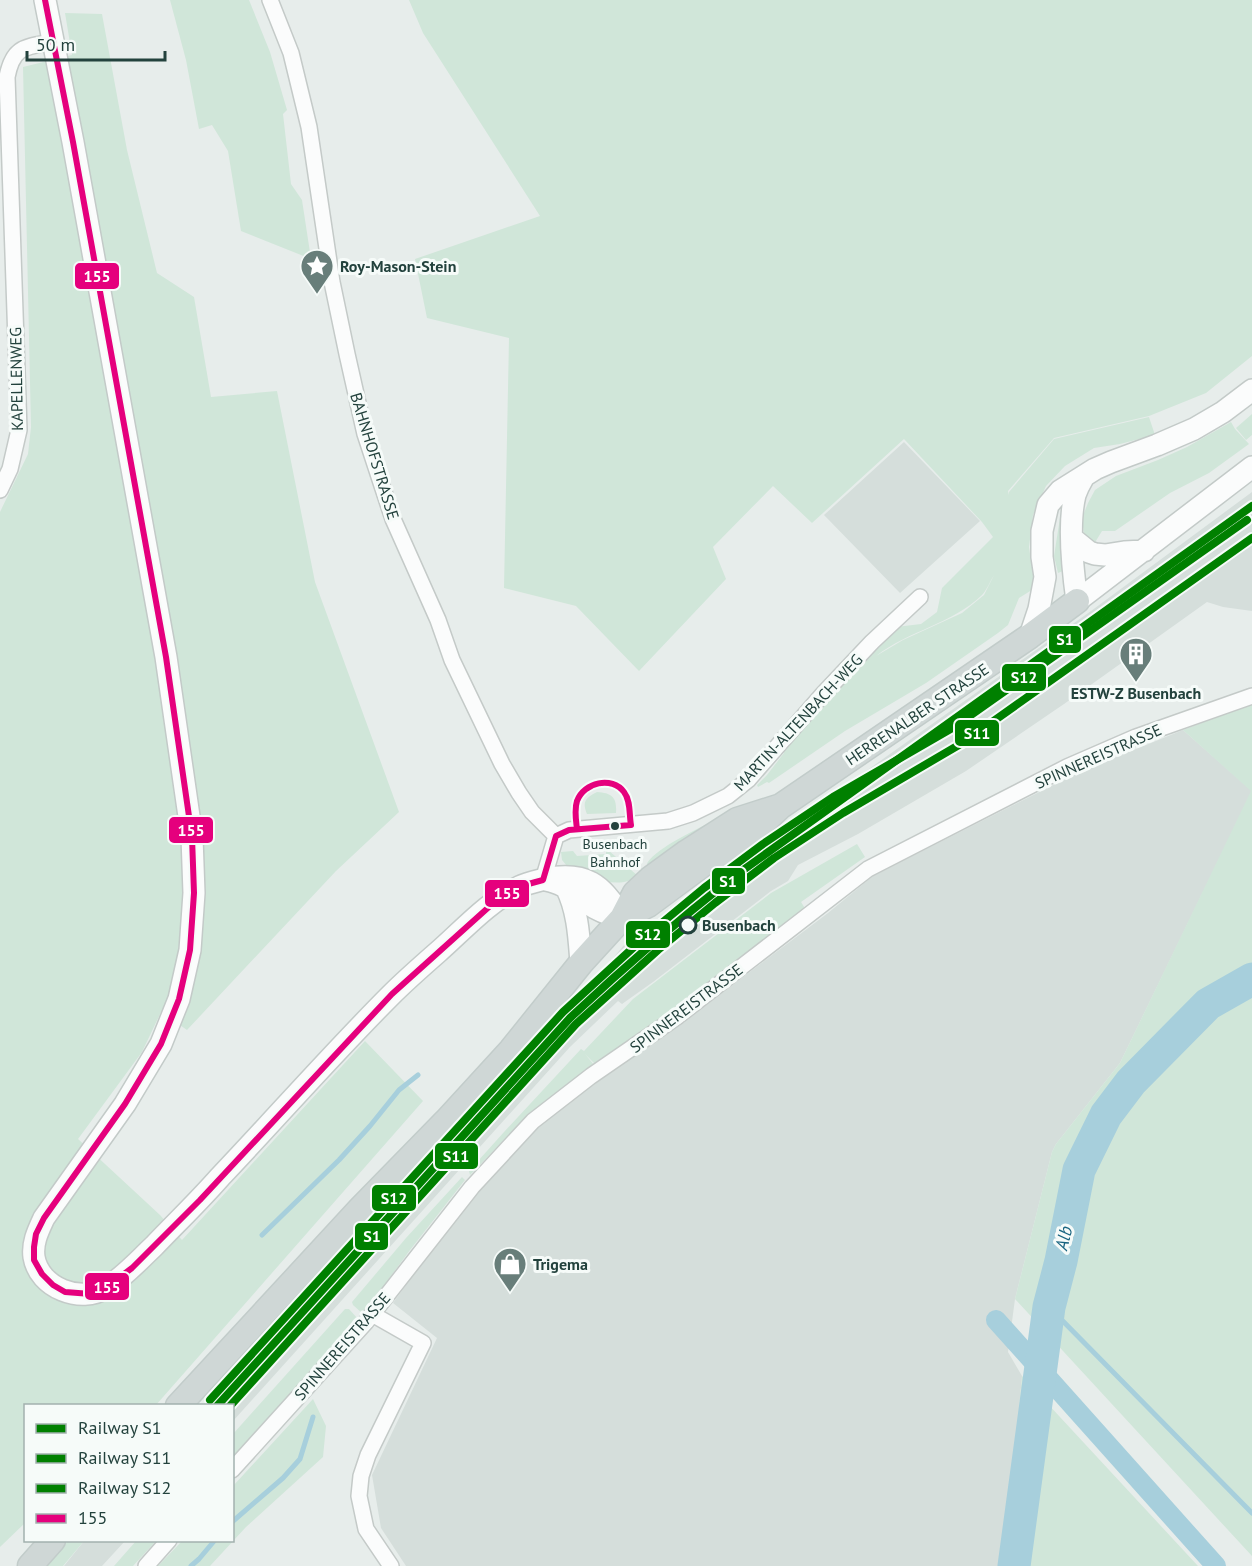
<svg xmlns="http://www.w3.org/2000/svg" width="1252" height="1566" font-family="'PT Sans',sans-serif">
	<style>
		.built { fill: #d5dedb }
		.green { fill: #d0e6d9; fill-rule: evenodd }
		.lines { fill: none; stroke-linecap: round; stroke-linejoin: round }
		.stream { stroke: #a7cfdc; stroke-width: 5 }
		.canal { stroke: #a7cfdc; stroke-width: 20 }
		.river { stroke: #a7cfdc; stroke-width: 33 }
		.street-casing { stroke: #c4cac8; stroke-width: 18 }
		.secondary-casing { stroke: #c3cac8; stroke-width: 24 }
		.primary-casing { stroke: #c2ccca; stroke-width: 27 }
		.street { stroke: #fbfcfc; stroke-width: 15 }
		.secondary { stroke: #fbfcfc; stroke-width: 21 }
		.primary { stroke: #cfd7d6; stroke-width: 24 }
		.bus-1-casing { stroke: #f6fbf9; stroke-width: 10 }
		.bus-1 { stroke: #e5007d; stroke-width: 6 }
		.rail-1-casing { stroke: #f6fbf9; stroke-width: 12 }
		.rail-2-casing { stroke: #f6fbf9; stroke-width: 12 }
		.rail-3-casing { stroke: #f6fbf9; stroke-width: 12 }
		.rail-1 { stroke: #008000; stroke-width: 8 }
		.rail-2 { stroke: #008000; stroke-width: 8 }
		.rail-3 { stroke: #008000; stroke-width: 8 }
		.bus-dot { fill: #23423d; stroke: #f6fbf9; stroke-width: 2 }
		.stop-dot { fill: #f6fbf9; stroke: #23423d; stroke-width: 3 }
		.labels { text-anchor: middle; stroke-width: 6; stroke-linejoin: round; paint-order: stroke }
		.bus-label { font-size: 14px; fill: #23423d; stroke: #f6fbf9 }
		.poi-label { font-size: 16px; font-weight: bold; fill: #23423d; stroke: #f6fbf9; text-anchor: start }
		.street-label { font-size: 16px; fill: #23423d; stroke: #f6fbf9 }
		.stop-label { font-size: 16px; font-weight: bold; fill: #23423d; stroke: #f6fbf9; text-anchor: start }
		.water-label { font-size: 18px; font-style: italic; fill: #1a6581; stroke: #f6fbf9 }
		.line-badge { stroke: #f6fbf9; stroke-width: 2 }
		.badge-label { font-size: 16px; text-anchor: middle; font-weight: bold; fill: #fff }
	</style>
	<rect width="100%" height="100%" fill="#e7edeb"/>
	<path class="built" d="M904,442L980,521L900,593L824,515Z
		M1252,492V611L1223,607L1207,602L1064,704L966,771L858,834L798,865L788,881L771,891L653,982L622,1004L618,1001L570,1047L233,1421L232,1406H204L435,1157L555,1021L595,980L624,945L742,853L852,781L1091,611Z
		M1183,730L1252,791L1120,1063L1056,1144L1052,1152L1015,1299L1008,1352L1022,1376L1005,1566H406L381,1528L372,1475L437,1338L393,1303L445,1232L535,1125L689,1018L828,913L873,876L1077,773Z
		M84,1541V1540L125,1541L102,1566H64Z"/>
	<path class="green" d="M170,0H249L270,52L287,110L283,114L291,184L302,200L311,259L241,231L228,151L212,125L199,129L186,60Z
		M409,0H1252V356L1206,393L1149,416L1054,438L1008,491L1009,495V492L1054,439L1149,417L1155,435L1120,444L1094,448L1065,466L1046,486L1033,515L1029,547L1035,588L1019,598L1008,625L998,633L926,683L845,731L769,783L767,782L758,787L757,785L767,775L784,753L783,751L851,673L896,627L921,624L937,612L942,588L993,537L982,522L904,439L812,523L773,486L713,547L726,579L639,671L576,606L504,588L509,338L427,318L415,259L540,216L423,33ZM994,575L984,595L962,613L903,640L876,656C908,631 952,624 982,595C987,590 990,581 994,575Z
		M65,13L102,14L127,150L157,273L194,297L211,397L277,391L315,582L399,812L336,871L187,1030L161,1012L142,1052L78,1139L160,1215L182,1240L365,1041L423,1101L156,1405L26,1406L25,1523L0,1547V512L28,454L31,427L23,67L72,55Z
		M1252,414V435L1246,440L1236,428Z
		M1231,422L1235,429L1249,444L1209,473L1170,493L1115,531H1102L1094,544L1084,535L1082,518L1088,503L1095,490L1116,476L1158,460L1187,447Z
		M1061,517L1063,518L1065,570L1058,573L1054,556L1060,518Z
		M1252,704V1556L1015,1299L1052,1152L1056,1144L1120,1063L1251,791L1183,730Z
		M597,792C613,793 617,798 616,813L587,814C582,802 585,798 597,792Z
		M742,808L651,868L647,864C655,846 722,817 742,808Z
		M857,844L865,857L801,902L806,910L677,1006L595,1064L585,1054L595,1066L532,1111L470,1175L469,1171L504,1132L581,1049L584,1051L633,999L771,893Z
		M606,850H608L638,876C616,892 589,875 567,866L562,860L561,852L573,851L577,856L606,854Z
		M462,1177L465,1180L410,1250L363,1314L353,1305L352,1302L406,1238Z
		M345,1309H349L358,1319L233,1457V1434Z
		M1022,1376L1198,1566H1005Z
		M313,1399L326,1426L323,1457L246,1527L210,1566H158L182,1541L232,1540L233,1486Z
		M68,1541H84L63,1566H47Z
		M136,1541H156L133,1566H114Z"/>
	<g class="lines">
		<path class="stream" d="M262,1235L339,1160L370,1126L399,1090L418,1075
			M1049,1307L1252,1513
			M232,1522L283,1478L300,1459L313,1417
			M191,1566L199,1559L215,1540"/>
		<path class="canal" d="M996,1320L1216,1566"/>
		<path class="river" d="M1014,1566L1049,1307L1061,1261L1079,1170L1106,1115L1131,1082L1208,1004L1252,979"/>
		<g class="street-casing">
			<path id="street" d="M270,0L291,53L309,127L332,282L347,354L365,434L393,519L438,620L452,660L502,764L519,793L532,812L556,836
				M0,490L10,469L19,430L7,77C13,46 25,47 53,42
				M556,836L569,830L668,821L693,813L728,796L748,780L823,694L872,642L920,597
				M543,880L556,836
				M372,1314L423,1343L368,1455L361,1476L359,1496L366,1529L391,1566
				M232,1470L366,1322L472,1187L533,1121L591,1076L678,1016L868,869L1067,767L1136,737L1252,696
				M146,1566L169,1540"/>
		</g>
		<g class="secondary-casing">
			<path id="secondary" d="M45,0L73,142L166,657L192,837L194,893L190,950L179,999L161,1044L125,1104L44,1218C38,1231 32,1243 34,1257C39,1288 81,1304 106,1288C124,1277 139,1260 154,1246C176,1223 199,1201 220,1177C277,1117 332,1054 391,995C406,980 422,966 438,952C463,930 489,901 519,887C527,883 537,881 545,879C585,871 603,884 622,918
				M1073,539L1089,552L1095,554L1105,555L1124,552L1144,551
				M1077,601L1252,467
				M1077,601C1073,572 1068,523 1075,495C1077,489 1080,483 1083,478
				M1030,636L1039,609L1045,577L1042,557V531L1048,505L1060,491L1095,469L1111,462L1157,445L1194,429L1223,412L1252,390
				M546,880C568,885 569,891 587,903C598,911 609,915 622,918
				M566,887C578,911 579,937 581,963"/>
		</g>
		<g class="primary-casing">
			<path id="primary" d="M622,918L648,905L702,865L749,836L781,806L1030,636L1077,601
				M178,1406L360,1209L446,1121L511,1050L581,963L622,918L635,893L650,879L687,852L737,820L781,806
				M30,1566L53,1540"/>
		</g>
		<use href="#street" class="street"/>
		<use href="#secondary" class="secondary"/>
		<use href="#primary" class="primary"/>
		<g class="bus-1-casing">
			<path id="bus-1" d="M45,0L73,142L166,657L192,837L194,893L190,950L179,999L161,1044L125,1104L44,1218L36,1234L34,1247V1260L42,1274L53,1285L65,1292L91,1294L104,1289L132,1268L200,1200L392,994L500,897L521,886L543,880L556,836L569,830L631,825C629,815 631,801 624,792C612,776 584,782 577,801C574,810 576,820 577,829"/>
		</g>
		<use href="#bus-1" class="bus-1"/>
		<g class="rail-1-casing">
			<path id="rail-1" d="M217,1406L570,1018C622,969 676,922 732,878L1252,506"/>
		</g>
		<g class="rail-2-casing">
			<path id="rail-2" d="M230,1406L576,1024L658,950L715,903L774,858L843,813L964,742L1252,538"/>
		</g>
		<g class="rail-3-casing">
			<path id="rail-3" d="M210,1400L563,1012L646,936L704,888L763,844L833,797L954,727L1247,520"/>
		</g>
		<use href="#rail-1" class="rail-1"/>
		<use href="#rail-2" class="rail-2"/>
		<use href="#rail-3" class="rail-3"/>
	</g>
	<defs>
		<g id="sight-pin" transform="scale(1.725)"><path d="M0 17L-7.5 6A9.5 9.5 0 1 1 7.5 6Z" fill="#687e7a" stroke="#f6fbf9"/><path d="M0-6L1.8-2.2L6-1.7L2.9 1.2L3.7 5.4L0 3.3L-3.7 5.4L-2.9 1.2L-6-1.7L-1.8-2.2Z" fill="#fff"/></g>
		<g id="building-pin" transform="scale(1.725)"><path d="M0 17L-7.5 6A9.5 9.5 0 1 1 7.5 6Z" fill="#687e7a" stroke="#f6fbf9"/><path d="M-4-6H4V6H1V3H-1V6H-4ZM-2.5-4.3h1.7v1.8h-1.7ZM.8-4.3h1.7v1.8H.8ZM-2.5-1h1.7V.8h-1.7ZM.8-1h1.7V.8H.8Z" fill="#fff"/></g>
		<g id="shop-pin" transform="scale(1.725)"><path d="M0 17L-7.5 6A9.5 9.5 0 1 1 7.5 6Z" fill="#687e7a" stroke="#f6fbf9"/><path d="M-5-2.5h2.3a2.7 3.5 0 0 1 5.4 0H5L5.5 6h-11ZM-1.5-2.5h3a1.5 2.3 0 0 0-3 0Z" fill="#fff"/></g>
	</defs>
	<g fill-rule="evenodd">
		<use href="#sight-pin" x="317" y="266"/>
		<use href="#building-pin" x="1136" y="654"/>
		<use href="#shop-pin" x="510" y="1264"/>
	</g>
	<circle class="bus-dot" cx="615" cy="826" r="5"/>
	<circle class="stop-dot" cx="688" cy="925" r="8"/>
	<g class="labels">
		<g class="bus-label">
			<text x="615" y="849">Busenbach<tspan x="615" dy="18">Bahnhof</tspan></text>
		</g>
		<g class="poi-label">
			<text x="340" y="272">Roy-Mason-Stein</text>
			<text x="1136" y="699" text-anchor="middle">ESTW-Z Busenbach</text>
			<text x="533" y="1270">Trigema</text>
		</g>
		<g class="street-label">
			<text transform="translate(16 379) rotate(-91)" y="6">KAPELLENWEG</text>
			<text transform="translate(375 456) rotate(73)" y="6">BAHNHOFSTRASSE</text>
			<text transform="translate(917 714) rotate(-34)" y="6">HERRENALBER STRASSE</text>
			<text transform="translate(798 722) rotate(-47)" y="6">MARTIN-ALTENBACH-WEG</text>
			<text transform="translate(1098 756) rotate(-24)" y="6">SPINNEREISTRASSE</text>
			<text transform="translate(686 1008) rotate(-37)" y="6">SPINNEREISTRASSE</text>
			<text transform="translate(342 1346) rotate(-49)" y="6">SPINNEREISTRASSE</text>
		</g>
		<g class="stop-label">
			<text x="702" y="931">Busenbach</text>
		</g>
		<g class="water-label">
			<text transform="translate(1064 1238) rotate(-77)" y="6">Alb</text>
		</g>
	</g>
	<g class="line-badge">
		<rect x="74" y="262" width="46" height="28" rx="6" fill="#e5007d"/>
		<rect x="1048" y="625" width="34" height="29" rx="6" fill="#008000"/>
		<rect x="1001" y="663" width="46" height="29" rx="6" fill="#008000"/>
		<rect x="954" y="719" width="46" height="28" rx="6" fill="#008000"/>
		<rect x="168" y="816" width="46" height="28" rx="6" fill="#e5007d"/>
		<rect x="711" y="867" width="35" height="28" rx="6" fill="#008000"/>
		<rect x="484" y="879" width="46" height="29" rx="6" fill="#e5007d"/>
		<rect x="625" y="920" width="46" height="29" rx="6" fill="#008000"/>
		<rect x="434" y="1142" width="45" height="28" rx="6" fill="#008000"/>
		<rect x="371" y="1184" width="46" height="28" rx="6" fill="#008000"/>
		<rect x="354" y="1222" width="35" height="29" rx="6" fill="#008000"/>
		<rect x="84" y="1272" width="46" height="29" rx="6" fill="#e5007d"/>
	</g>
	<g class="badge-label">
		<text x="97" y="282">155</text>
		<text x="1065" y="645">S1</text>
		<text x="1024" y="683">S12</text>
		<text x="977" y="739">S11</text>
		<text x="191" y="836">155</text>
		<text x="728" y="887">S1</text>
		<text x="507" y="899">155</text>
		<text x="648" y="940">S12</text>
		<text x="456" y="1162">S11</text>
		<text x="394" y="1204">S12</text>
		<text x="372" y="1242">S1</text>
		<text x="107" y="1293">155</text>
	</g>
	<rect x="24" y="1404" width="210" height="138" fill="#f6fbf9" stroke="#a2b1ae" stroke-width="1.5"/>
	<rect x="36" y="1424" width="30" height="9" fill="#008000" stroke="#a2b1ae" stroke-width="1.5"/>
	<text x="78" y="1434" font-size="18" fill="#23423d">Railway S1</text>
	<rect x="36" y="1454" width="30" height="9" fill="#008000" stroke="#a2b1ae" stroke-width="1.5"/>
	<text x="78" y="1464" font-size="18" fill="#23423d">Railway S11</text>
	<rect x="36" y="1484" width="30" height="9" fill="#008000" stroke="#a2b1ae" stroke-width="1.5"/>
	<text x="78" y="1494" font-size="18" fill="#23423d">Railway S12</text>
	<rect x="36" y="1514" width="30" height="9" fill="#e5007d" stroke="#a2b1ae" stroke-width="1.5"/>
	<text x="78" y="1524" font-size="18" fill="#23423d">155</text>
	<path d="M27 51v9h138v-9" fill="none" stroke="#23423d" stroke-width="3"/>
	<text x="36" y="51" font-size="18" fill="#23423d" stroke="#f6fbf9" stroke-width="4.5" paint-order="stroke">50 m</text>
</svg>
